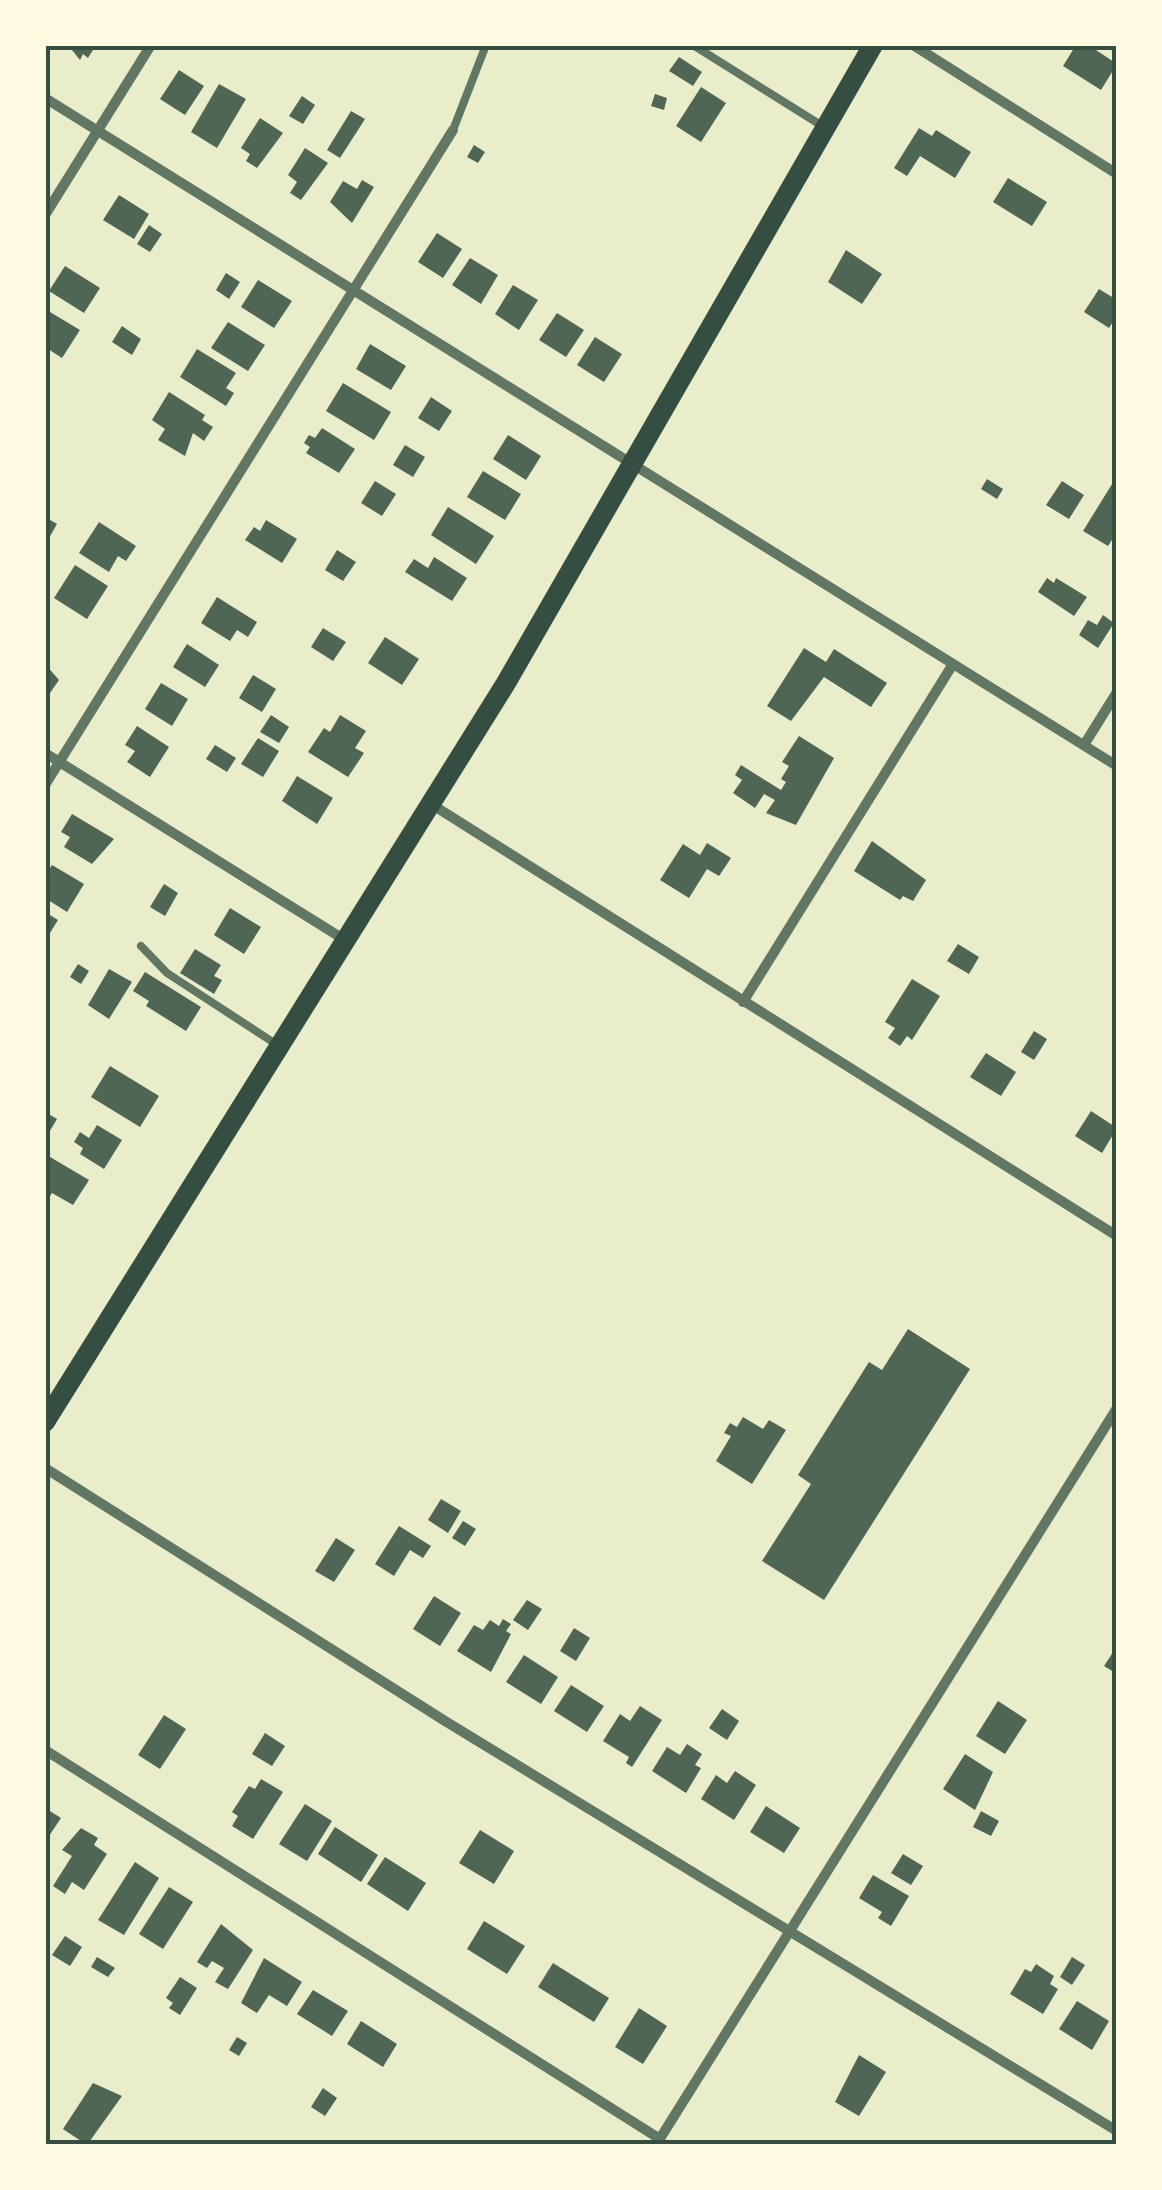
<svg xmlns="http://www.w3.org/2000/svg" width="1162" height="2190" font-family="Helvetica,sans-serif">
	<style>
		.building { fill: #4f6655 }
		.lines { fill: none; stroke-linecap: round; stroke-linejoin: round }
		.service { stroke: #617663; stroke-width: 8 }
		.minor { stroke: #617663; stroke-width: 10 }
		.secondary { stroke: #344e41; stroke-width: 20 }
		.neatline { fill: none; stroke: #344e41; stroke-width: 4 }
	</style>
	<rect width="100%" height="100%" fill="#e9edc9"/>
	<path class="building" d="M68,45H96L88,58L83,54L80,60Z
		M1076,45H1099L1096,50L1117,64L1101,90L1063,66Z
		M679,57L702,72L693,86L669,71Z
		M179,70L204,86L185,115L160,99Z
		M219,84L246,99L217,148L191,132Z
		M701,87L726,103L701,142L676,126Z
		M655,94L667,98L664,110L651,106Z
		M302,96L315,105L303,124L289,116Z
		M351,111L365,119L340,158L327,150Z
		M260,118L283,133L257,168L246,161L250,154L241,148Z
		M919,128L932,136L936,130L971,152L955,178L920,156L907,176L894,168Z
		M474,145L485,152L478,163L467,157Z
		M305,148L328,163L301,200L290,193L297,182L288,175Z
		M1008,178L1047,202L1032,226L993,202Z
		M362,180L374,187L352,223L330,202L343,181L357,189Z
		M119,195L149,214L134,239L103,220Z
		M149,225L162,234L150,252L137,244Z
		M437,233L462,249L443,278L418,262Z
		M846,250L882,274L862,304L828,282Z
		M470,258L498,275L481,304L452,285Z
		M65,266L100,288L84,313L49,291Z
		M226,273L240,282L229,299L216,290Z
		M258,280L292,301L274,328L241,307Z
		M513,285L538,300L519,330L495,314Z
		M1099,289L1117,300V315L1109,328L1084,312Z
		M45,309L80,330L62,358L45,347Z
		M557,313L584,330L566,357L539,340Z
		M228,322L265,345L248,371L211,348Z
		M122,326L141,339L132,355L112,342Z
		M595,337L622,354L604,382L577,365Z
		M370,344L406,366L391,390L356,369Z
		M197,349L236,373L226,388L234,393L226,406L180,377Z
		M343,383L391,412L374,440L326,411Z
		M169,392L205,415L202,420L213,427L204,441L193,433L185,456L158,440L165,429L152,420Z
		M431,397L452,411L439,431L418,418Z
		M322,428L355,449L339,473L306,453L310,447L304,443L309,435L315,438Z
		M508,435L541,456L526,480L493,459Z
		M405,445L425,457L413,477L393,465Z
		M483,471L521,494L505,520L467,497Z
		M1117,476V532L1108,546L1083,531Z
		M987,479L1003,489L997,499L981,489Z
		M375,481L396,494L382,516L361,503Z
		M1062,481L1084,495L1069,519L1046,505Z
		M448,507L494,536L476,564L431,535Z
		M45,517L57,524L45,545Z
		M266,520L297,539L282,563L245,540L254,527L260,531Z
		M99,522L136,546L126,561L118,556L109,572L79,553Z
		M337,550L356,562L343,581L325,570Z
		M434,557L467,578L452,601L405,572L414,559L428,568Z
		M75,565L108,586L87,619L54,598Z
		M1047,578L1054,583L1056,578L1087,597L1074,616L1038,592Z
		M217,597L257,622L248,637L237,630L230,641L201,623Z
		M1103,615L1114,623L1098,648L1079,635L1088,620L1097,625Z
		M323,628L346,642L333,661L311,647Z
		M385,637L419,659L402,685L368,663Z
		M187,644L219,665L205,687L173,667Z
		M804,648L826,662L834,649L887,683L871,707L824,677L791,721L767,706Z
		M45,664L59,680L50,693L45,690Z
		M253,675L276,689L262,712L239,698Z
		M161,683L188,699L172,726L145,709Z
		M271,715L289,727L279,743L260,732Z
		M340,715L366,731L355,748L364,753L348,777L308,752L324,728L330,732Z
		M137,726L169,747L150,777L127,762L135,751L125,745Z
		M799,736L834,758L796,825L766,813L775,800L764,794L755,808L733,793L742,780L735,775L741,765L781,790L786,782L781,779L789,766L782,762Z
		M258,738L279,751L263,777L241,764Z
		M215,745L236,758L227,772L206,759Z
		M297,776L333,798L317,824L282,801Z
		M72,814L114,839L92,864L64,847L70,837L61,832Z
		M872,841L926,880L913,901L903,896L900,900L854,871Z
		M707,843L731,858L719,876L707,869L689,898L660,880L683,844L700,855Z
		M52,865L84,884L67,912L45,898V876Z
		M164,884L178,893L165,916L150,907Z
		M230,908L261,927L244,954L214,935Z
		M45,912L58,920L45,941Z
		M958,944L979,957L969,974L947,961Z
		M195,949L221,965L214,976L222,980L214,994L180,973Z
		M78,964L89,971L81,984L70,977Z
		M109,969L132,982L109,1019L88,1005Z
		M145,972L201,1007L186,1031L146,1006L149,1001L133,991Z
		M912,979L940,996L912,1040L907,1036L900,1046L888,1038L895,1028L885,1022Z
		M1034,1031L1047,1039L1034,1060L1021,1052Z
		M986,1053L1016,1072L1001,1096L970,1077Z
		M110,1066L159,1096L140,1127L91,1097Z
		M1091,1111L1117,1128L1102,1153L1075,1136Z
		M45,1112L57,1119L45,1139Z
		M97,1125L122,1140L104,1169L80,1154L83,1148L74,1142L80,1132L89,1138Z
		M45,1154L89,1180L73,1205L52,1193L45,1205Z
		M908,1329L970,1369L824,1600L762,1561L811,1484L798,1475L869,1362L882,1370Z
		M743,1417L763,1429L769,1420L786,1430L752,1484L716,1461L731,1436L724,1433L730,1423L737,1427Z
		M441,1499L461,1511L448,1533L428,1520Z
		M463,1521L476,1529L465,1546L452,1538Z
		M399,1526L431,1546L423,1558L410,1550L394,1576L375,1564Z
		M336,1538L355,1550L334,1582L315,1571Z
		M434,1596L461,1613L440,1646L413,1629Z
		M527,1600L542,1609L528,1630L513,1620Z
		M503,1619L511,1624L506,1631L511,1634L491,1672L457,1651L474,1625L483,1630L490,1620L499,1626Z
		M574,1628L590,1638L576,1661L560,1651Z
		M1117,1646V1674L1104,1666Z
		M524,1655L558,1677L541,1704L506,1682Z
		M571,1685L604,1706L587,1732L554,1711Z
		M998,1701L1027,1720L1005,1754L976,1736Z
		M640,1706L662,1720L632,1767L626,1763L629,1757L603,1741L620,1714L630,1721Z
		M722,1709L739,1721L727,1740L709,1728Z
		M164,1715L186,1729L160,1769L138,1755Z
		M265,1733L285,1746L272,1766L252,1754Z
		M687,1744L702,1754L695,1765L701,1768L686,1793L652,1771L667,1747L680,1755Z
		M965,1754L993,1772L975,1810L943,1789Z
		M735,1771L756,1785L734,1820L701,1799L716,1775L727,1783Z
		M261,1779L283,1792L253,1839L232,1826L238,1816L232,1812L249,1786L255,1789Z
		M305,1804L332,1821L307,1861L279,1844Z
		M766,1806L800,1828L784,1853L750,1832Z
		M45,1808L61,1818L45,1842Z
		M981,1811L999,1821L991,1836L973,1827Z
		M335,1827L378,1855L361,1882L318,1854Z
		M81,1828L98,1838L94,1845L107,1854L84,1890L72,1882L65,1894L53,1886L72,1856L62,1850Z
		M480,1830L514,1851L494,1884L459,1863Z
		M903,1854L923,1866L911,1885L891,1873Z
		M385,1857L426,1883L408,1911L367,1884Z
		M135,1862L159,1878L124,1935L98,1920Z
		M873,1875L909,1896L891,1926L878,1918L882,1912L859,1898Z
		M169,1887L193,1902L163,1949L139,1934Z
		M484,1921L525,1946L507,1974L467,1949Z
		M221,1924L253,1950L228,1989L215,1982L224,1968L212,1961L207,1968L197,1962Z
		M65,1936L82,1947L70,1966L52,1955Z
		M97,1957L115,1968L108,1977L91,1967Z
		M1072,1957L1085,1965L1072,1985L1060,1977Z
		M264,1958L302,1982L287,2006L269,1995L257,2013L241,2003Z
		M553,1963L609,1998L594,2022L538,1987Z
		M1036,1964L1054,1976L1050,1984L1058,1989L1043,2014L1010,1994L1025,1969L1031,1972Z
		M180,1977L197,1988L180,2015L169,2008L173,2003L166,1998Z
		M313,1990L348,2011L332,2036L297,2014Z
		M1077,2001L1109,2021L1092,2050L1059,2029Z
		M639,2008L667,2026L643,2064L615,2047Z
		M361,2021L397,2044L383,2067L347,2044Z
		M237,2037L247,2043L239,2056L229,2050Z
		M859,2055L886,2072L859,2116L835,2102Z
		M93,2083L122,2096L87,2145L63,2129Z
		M323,2088L337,2098L325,2116L311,2107Z"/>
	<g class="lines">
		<path class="service" d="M693,45L824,127
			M453,130L486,45
			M141,946L167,973L279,1046"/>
		<path class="minor" d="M913,45L1117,174
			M45,98L1117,766
			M45,215L151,45
			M1084,745L1117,692
			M45,753L345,940
			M45,785L453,130
			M431,804L1117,1236
			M743,1002L953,664
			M45,1468L445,1721L1117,2131
			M45,1750L660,2139
			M656,2145L1117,1408"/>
		<path class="secondary" d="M45,1422L506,683L873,45"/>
	</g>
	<rect width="1162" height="2190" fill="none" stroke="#fefae0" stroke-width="95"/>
	<rect x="48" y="48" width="1066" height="2094" class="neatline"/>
</svg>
